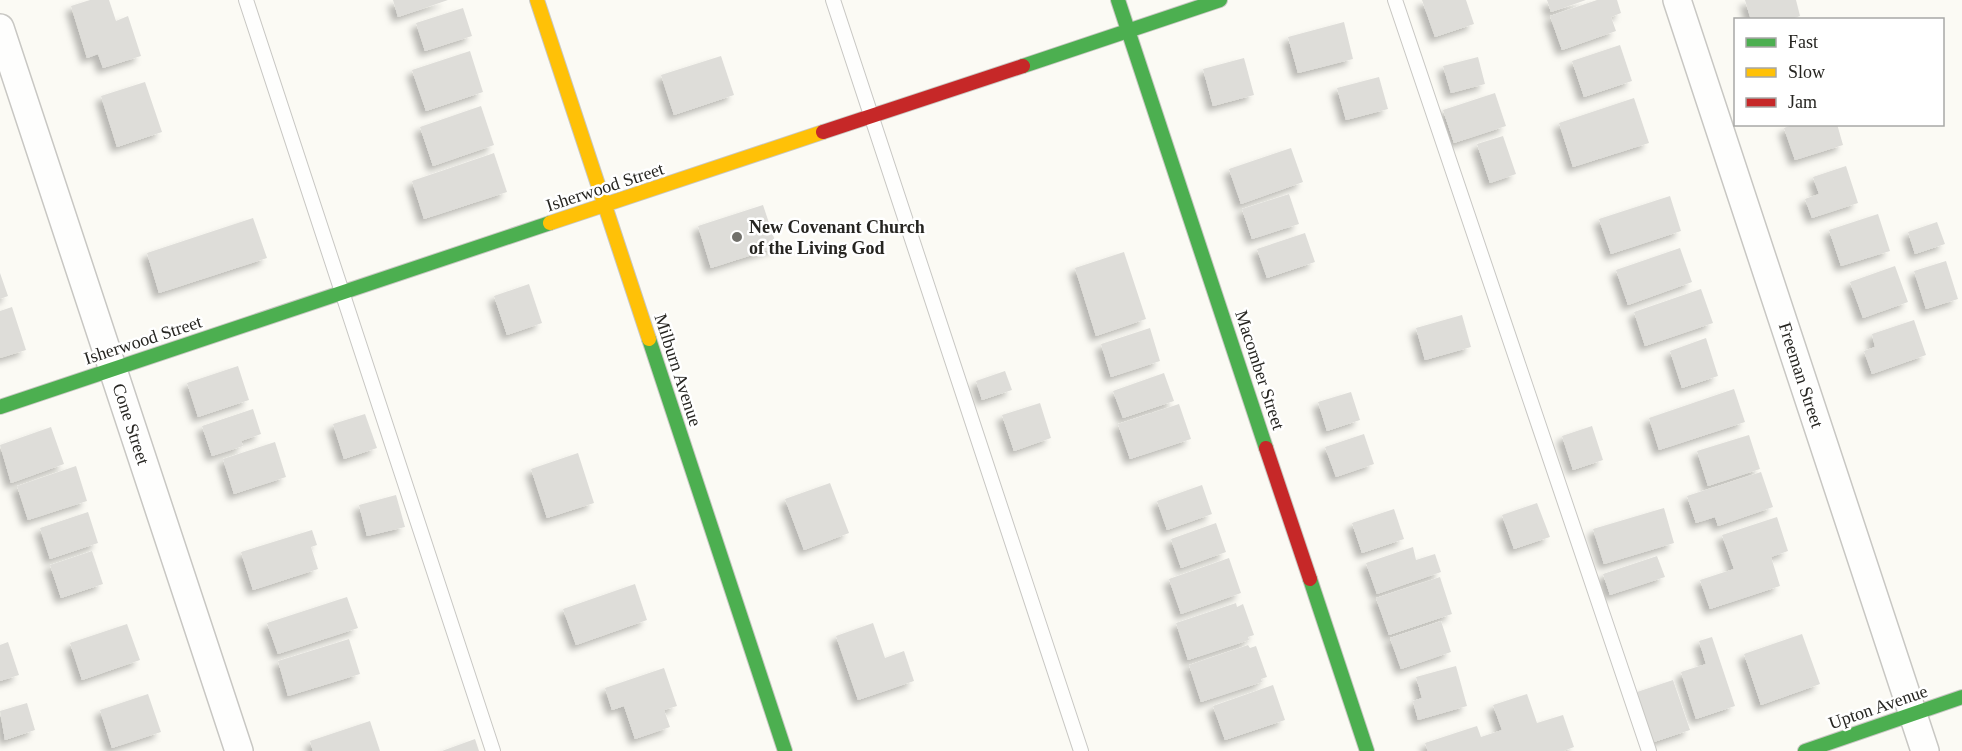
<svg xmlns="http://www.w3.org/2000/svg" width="1962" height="751" font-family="Georgia,serif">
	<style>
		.building { fill: #deddd9; filter: url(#shadow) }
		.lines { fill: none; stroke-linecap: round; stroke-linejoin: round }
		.lane-casing { stroke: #c8c7c3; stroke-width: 16 }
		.street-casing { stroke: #c8c7c3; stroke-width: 30 }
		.fast-casing { stroke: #c8c7c3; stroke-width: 16 }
		.slow-casing { stroke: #c8c7c3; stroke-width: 16 }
		.jam-casing { stroke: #c8c7c3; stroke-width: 16 }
		.lane { stroke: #fefefd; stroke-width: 14 }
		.street { stroke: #fefefd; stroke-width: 27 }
		.fast { stroke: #4caf50; stroke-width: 14 }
		.slow { stroke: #ffc107; stroke-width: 14 }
		.jam { stroke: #c62828; stroke-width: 14 }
		.poi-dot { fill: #71706b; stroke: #fff; stroke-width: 2 }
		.labels { text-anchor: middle; stroke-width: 5; stroke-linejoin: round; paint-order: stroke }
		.street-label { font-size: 18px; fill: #262521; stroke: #fff }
		.poi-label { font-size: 18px; font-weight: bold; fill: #262521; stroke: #fff; text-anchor: start }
	</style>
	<defs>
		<filter id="shadow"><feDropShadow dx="-5.5" dy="5.5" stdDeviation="3" flood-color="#0004"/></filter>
	</defs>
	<rect width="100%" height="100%" fill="#fbfaf4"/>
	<path class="building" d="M90,0H109L116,21L128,16L141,56L103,68L98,54L87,58L71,6Z
		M393,0H448L398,17Z
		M1422,0H1466L1474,24L1435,37Z
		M1547,0H1586L1551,12Z
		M1597,0H1617L1621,13L1611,17L1616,31L1562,50L1550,16Z
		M1745,0H1796L1800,16L1789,20H1751Z
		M463,8L472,36L425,51L416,23Z
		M1344,22L1353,59L1298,73L1288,37Z
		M1620,45L1632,81L1584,97L1572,61Z
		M470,51L483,92L426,111L412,70Z
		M721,56L734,95L674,115L661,75Z
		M1478,57L1485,84L1451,93L1443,66Z
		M1244,58L1254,95L1213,106L1203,69Z
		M1379,77L1388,109L1346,120L1337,88Z
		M145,82L162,132L117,147L101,96Z
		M1495,93L1506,126L1454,143L1443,110Z
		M1634,98L1649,143L1573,167L1559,123Z
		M481,106L494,145L433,166L420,127Z
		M1795,124H1837L1843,145L1795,160L1784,128Z
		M1503,136L1516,174L1490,183L1477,144Z
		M1291,148L1303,182L1241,204L1229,169Z
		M494,153L507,192L424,219L412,181Z
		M1846,166L1858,203L1812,218L1805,199L1819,194L1813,177Z
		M1289,194L1299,224L1252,239L1242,209Z
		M1670,196L1681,231L1611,254L1599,219Z
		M763,205L777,247L711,268L698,226Z
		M1878,214L1890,251L1841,266L1829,230Z
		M253,218L267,258L159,293L147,253Z
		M1937,222L1945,244L1915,254L1908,232Z
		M1305,233L1315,262L1267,278L1257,249Z
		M1680,248L1692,282L1628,305L1616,270Z
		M1124,252L1146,319L1096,336L1075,268Z
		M1946,261L1958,299L1926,309L1914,271Z
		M1895,266L1908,302L1863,318L1850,282Z
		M0,273L8,296L0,299Z
		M529,284L542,323L507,335L494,296Z
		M1701,289L1713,323L1645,346L1634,312Z
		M12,307L26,350L0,358V311Z
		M1462,315L1471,347L1425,360L1416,328Z
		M1914,320L1926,355L1872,374L1864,351L1875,347L1872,334Z
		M1150,328L1160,361L1111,377L1101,344Z
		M1706,338L1718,376L1682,388L1670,351Z
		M238,366L249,400L198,417L187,383Z
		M1005,371L1012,390L982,400L976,381Z
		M1164,373L1174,401L1123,418L1113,391Z
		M1734,389L1745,422L1659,450L1649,418Z
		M1351,392L1360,420L1327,431L1318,402Z
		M1040,403L1051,438L1014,451L1002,415Z
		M1179,404L1191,439L1130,459L1118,424Z
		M253,409L261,434L241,441L243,446L212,456L202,426Z
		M365,414L377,448L344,459L333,424Z
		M1592,426L1603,460L1573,470L1562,436Z
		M51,427L64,464L11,483L0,445Z
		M1364,434L1374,464L1336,477L1325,447Z
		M1749,435L1760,469L1708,486L1697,451Z
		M275,442L286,477L234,494L223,459Z
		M578,453L594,503L547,518L531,469Z
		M76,466L87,501L28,520L17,486Z
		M1761,472L1773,507L1718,526L1715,517L1696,523L1687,496Z
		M830,483L849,533L804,550L785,499Z
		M1202,485L1212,514L1167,530L1157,501Z
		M396,495L405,527L367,536L359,505Z
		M1537,503L1550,537L1514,549L1502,515Z
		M1664,508L1674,543L1604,564L1593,529Z
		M1394,509L1404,539L1362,553L1352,523Z
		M88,512L98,543L50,559L40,528Z
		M1777,517L1788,551L1771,557L1780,586L1710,609L1700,580L1734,569L1722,535Z
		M1216,523L1226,552L1181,568L1171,539Z
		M312,530L317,545L311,547L318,569L253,590L241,552Z
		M1413,547L1416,560L1435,554L1441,572L1377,594L1366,563Z
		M92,551L103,584L61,598L50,565Z
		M1657,556L1665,577L1610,595L1603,574Z
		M1229,558L1241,593L1181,614L1169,579Z
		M1440,577L1452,614L1389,635L1376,598Z
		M635,584L647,620L576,645L563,609Z
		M347,597L358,628L278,654L267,623Z
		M1236,603L1237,607L1243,604L1254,635L1248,637L1249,640L1188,660L1176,623Z
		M1441,621L1451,652L1401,669L1390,638Z
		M873,623L885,658L904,651L914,681L858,700L836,636Z
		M127,624L140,660L82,680L70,643Z
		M1802,634L1820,684L1761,705L1744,654Z
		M1712,637L1735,706L1696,719L1681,672L1706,664L1699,641Z
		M349,639L360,674L288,696L278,661Z
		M8,642L19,675L0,681V645Z
		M1248,645L1250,648L1256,646L1267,677L1261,679L1262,682L1201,702L1189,665Z
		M1456,666L1467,706L1418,720L1413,701L1422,698L1416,677Z
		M664,668L677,706L664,710L670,727L635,739L624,706L612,710L605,688Z
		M1673,680L1690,730L1654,742L1637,692Z
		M1273,685L1285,720L1225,740L1213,706Z
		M148,694L161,732L112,748L100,710Z
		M1527,694L1537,723L1563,715L1574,747L1563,751H1428L1425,743L1477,726L1481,737L1502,730L1493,705Z
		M27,703L35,730L5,740L0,711Z
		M370,721L380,751H313L310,741Z
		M475,739L479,751H442Z"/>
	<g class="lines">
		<g class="lane-casing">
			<path id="lane" d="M246,0L493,751
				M833,0L1081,751
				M1395,0L1649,751"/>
		</g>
		<g class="street-casing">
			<path id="street" d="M1677,0L1925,751
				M0,28L239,751"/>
		</g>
		<g class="fast-casing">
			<path id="fast" d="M1118,0L1266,448
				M1023,66L1220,0
				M649,339L785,751
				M0,407L550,223
				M1310,579L1367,751
				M1805,751L1962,697"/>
		</g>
		<g class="slow-casing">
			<path id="slow" d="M537,0L649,339
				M550,223L823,132"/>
		</g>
		<g class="jam-casing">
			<path id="jam" d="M823,132L1023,66
				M1266,448L1310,579"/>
		</g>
		<use href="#lane" class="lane"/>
		<use href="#street" class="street"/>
		<use href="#fast" class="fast"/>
		<use href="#slow" class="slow"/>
		<use href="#jam" class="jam"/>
	</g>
	<circle class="poi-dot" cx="737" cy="237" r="6"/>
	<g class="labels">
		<g class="street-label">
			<text transform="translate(605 187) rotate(-18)" y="6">Isherwood Street</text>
			<text transform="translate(143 340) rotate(-18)" y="6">Isherwood Street</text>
			<text transform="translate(678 370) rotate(72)" y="6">Milburn Avenue</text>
			<text transform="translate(1260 370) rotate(72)" y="6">Macomber Street</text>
			<text transform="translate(1801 375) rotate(72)" y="6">Freeman Street</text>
			<text transform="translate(131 424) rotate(72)" y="6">Cone Street</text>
			<text transform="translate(1878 707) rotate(-19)" y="6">Upton Avenue</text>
		</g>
		<g class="poi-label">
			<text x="749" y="233">New Covenant Church<tspan x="749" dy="21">of the Living God</tspan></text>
		</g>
	</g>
	<rect x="1734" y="18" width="210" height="108" fill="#ffffff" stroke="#a8a8a6" stroke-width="1.5"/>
	<rect x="1746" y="38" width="30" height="9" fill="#4caf50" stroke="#a8a8a6" stroke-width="1.5"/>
	<text x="1788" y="48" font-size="18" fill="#262521">Fast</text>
	<rect x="1746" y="68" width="30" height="9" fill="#ffc107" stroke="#a8a8a6" stroke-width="1.5"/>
	<text x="1788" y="78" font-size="18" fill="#262521">Slow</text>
	<rect x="1746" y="98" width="30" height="9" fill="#c62828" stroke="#a8a8a6" stroke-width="1.5"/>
	<text x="1788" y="108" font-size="18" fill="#262521">Jam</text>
</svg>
